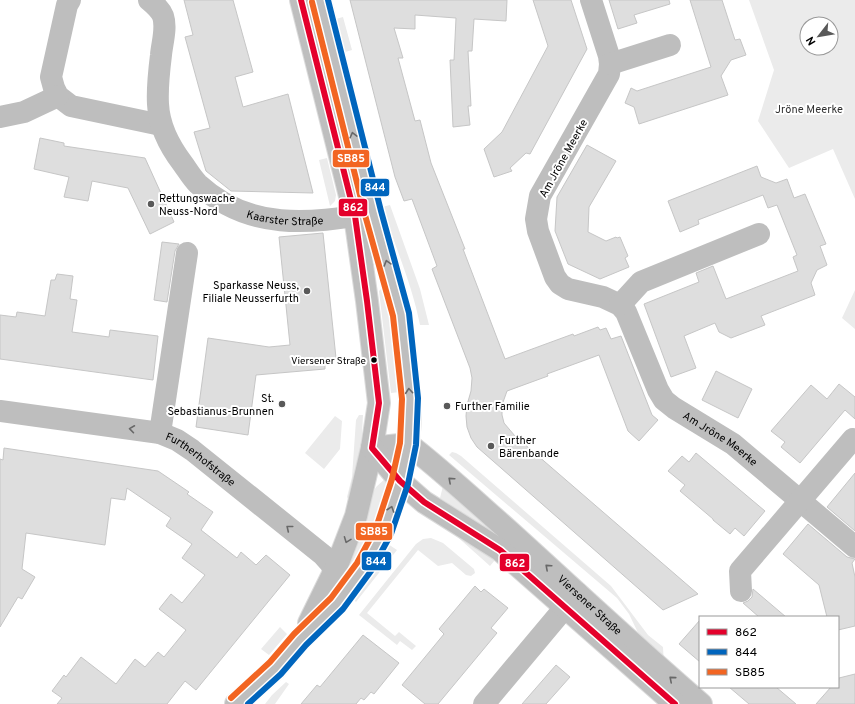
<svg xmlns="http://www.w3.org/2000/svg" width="855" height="704" font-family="Overpass,sans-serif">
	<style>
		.green { fill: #ebebeb; fill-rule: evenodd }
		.building { fill: #dedede; stroke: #c6c6c6 }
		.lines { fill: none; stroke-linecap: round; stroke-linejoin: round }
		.major-casing { stroke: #dbdbdb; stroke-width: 24 }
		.minor { stroke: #bebebe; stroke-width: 22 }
		.major { stroke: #bebebe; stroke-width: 22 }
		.bus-1-casing { stroke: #fff; stroke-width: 9 }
		.bus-2-casing { stroke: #fff; stroke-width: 9 }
		.bus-3-casing { stroke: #fff; stroke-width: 9 }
		.bus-1 { stroke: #e4002b; stroke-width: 6 }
		.bus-2 { stroke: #0065bd; stroke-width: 6 }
		.bus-3 { stroke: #f26522; stroke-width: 6 }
		.oneway { stroke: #686868 }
		.poi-dot { fill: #595959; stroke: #fff; stroke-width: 1.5 }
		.bus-dot { fill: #000; stroke: #fff; stroke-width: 1.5 }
		.labels { text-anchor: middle; stroke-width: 4; stroke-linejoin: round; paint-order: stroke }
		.bus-label { font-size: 10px; fill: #000; stroke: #fff; text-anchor: end }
		.park-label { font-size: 11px; fill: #313131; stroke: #fff }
		.street-label { font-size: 11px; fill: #000; stroke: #fff }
		.poi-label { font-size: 11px; fill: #000; stroke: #fff; text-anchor: start }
		.line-badge { stroke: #fff; stroke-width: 1.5 }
		.badge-label { font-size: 11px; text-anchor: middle; font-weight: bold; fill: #fff }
	</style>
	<rect width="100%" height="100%" fill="#fff"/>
	<path class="green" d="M749,0H855V199L833,149L789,168L758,121L774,70ZM807,24H831V48H807Z
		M343,17L352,50L345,52L336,19Z
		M327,158L336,195L335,201L330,206L319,160Z
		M390,205L420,289L429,325H420C412,284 395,246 382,207Z
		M382,288L384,289L388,298L400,392L391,393L379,291Z
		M855,290V329L842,318Z
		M359,415H363L361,451L349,501L347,497L352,477L356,420Z
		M335,416L342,421L340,449L324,469L305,453Z
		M452,452L456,453L461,456L611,586L648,635L663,647L664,666L641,639L629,614L617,598L449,455Z
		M386,478L389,482L380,512L367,541L353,566L348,563L369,500L376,487Z
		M443,486L492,528L490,531L440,498Z
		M453,533L495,560L490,566Z
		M431,538L443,543L474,569L475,573L471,576L466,575L452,563L438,566L418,550L367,613L395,636L399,632L416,646L412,650L400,641L397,645L359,615L416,544L423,539Z
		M388,544L397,550L356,602L354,600L369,579Z
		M280,627L287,634L269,655L261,649Z
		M286,682L289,684L275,704H265L272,695Z"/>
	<path class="building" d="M184,0H233L253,72L235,77L243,107L288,94L313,193L231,191L206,171L194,132L210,128L185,37L193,35Z
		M350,0H507L506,21L474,19L472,51H468L471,106H468L470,125L453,127L450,60H454L456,18L415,15V29L394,28L403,58H398L415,121L420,120L431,163L465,249H463L505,359L573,334L574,336L598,327L600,330L606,328L611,339L621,336L652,415L658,420L639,441L628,431L599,355L547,374L548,376L507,391L502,405V415L504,423L515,436L698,594L663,610L493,461L477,447L471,438L467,427L466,416L467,405L471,391L472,378L470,368L432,269L437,266L412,199L404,201L395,177Z
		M533,0H571L587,49L530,154L526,153L510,168L512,171L494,177L484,149L502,132L548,46Z
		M609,0H669L670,4L634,15L637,23L618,29Z
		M690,0H722L735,40L740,39L746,55L731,60L721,76L728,95L639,124L634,107L625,103L631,88L637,91L711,67Z
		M40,138L64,143V146L145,158L174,222L150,234L128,188L92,181L88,201L64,197L69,177L34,169Z
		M587,145L616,161L589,207L588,232L606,241L616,237L617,238L620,237L628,256L625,258L629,267L600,279L568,264L555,231L557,197Z
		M757,166L761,177L776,183L787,179L794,198L805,194L826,244L820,246L827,265L817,270L811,283L815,295L761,316L765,325L731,338L719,332L715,323L684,336L696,368L671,377L644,304L699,282L696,273L713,266L726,299L798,271L793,257L797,255L777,205L768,208L763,195L698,220L699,224L680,232L668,201Z
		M323,233L336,358L325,359V369L256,375L248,435L196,427L208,338L269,347L290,345L279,237Z
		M162,242L179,244L175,251L167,302L154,300Z
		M57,274L73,276L70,299L77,300L72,332L109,337L110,330L158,336L153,380L0,359V315L16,317L17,312L45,316L51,280H55Z
		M716,371L752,389L738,418L702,400Z
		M839,384L855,397V419L845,410L800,463L781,447L785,442L771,431L811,385L827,399Z
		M4,448L158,471L189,492L187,494L213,512L201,530L237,558L241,552L256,565L266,555L290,575L196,690L185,681L167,704H57L62,698L52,691L64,675L66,677L81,657L116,684L135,659L145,667L158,652L164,657L186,630L159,609L171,594L182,603L205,575L182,558L192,544L166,526L171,518L127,488L125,500L111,498L105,545L26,533L22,569L35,577L22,599L18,597L0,627V459L3,460Z
		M696,453L765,511L744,536L735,528L730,534L713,520V519L680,491L685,485L668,471L682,456L689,462Z
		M855,473V531L827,507Z
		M808,524L847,557L855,559L852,563L855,577V626L838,630V617H827L819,585L783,554Z
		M475,586L481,592L484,589L508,608L491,628L497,633L438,704H425L402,685L444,634L439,629Z
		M753,589L786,617H759L743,603L748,601L752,597Z
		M700,620V662L679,644Z
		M363,635L399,663L374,694L371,692L364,700L361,698L356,704H301L317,685L320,687Z
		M556,665L570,677L546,704H522Z
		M855,674V704H816L831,687H838L839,678Z
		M729,687H776L796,704H749Z"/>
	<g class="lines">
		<g class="major-casing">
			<g id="major">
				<path d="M301,0L355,216L367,301L379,403L372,448L356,516L336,568L309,623"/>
				<path id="s4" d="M372,448L408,444C443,471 476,502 509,531C573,589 636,648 701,704"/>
				<path d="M372,448L400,481L424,502L500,550L675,704"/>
				<path d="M236,704L276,668L300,640L337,603L364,567L383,531L400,481L408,444L410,419V399L401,315L393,284L373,213L320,0"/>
			</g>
		</g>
		<g class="minor">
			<path d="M70,0L67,5L51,77L54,88L58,96L71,106L161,125"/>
			<path id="s1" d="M149,0C155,5 160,9 163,16C167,28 162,43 161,55C159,71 157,87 158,104C159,126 170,147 183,164C188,171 192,178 198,184C249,231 309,224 373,213"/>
			<path id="s2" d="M591,0L609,56L610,64L609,74L540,196L536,219L538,231L555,277L560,284L568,289L603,297L620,305L626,312L658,390L664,400L674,408L733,444L855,547"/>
			<path d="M610,64L670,45"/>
			<path d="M0,117L24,112L58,96"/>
			<path d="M620,305L641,282L759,234"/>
			<path id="s3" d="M0,411L160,433L177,440L192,450L323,555C331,564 341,573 340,586"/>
			<path d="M160,433L187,253"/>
			<path d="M741,591L740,571L853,439"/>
			<path d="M484,704L577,593"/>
		</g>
		<use href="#major" class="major"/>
		<g class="bus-1-casing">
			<path id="bus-1" d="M301,0L355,216L367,301L379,403L372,448L400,481L424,502L500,550L675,704"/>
		</g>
		<g class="bus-2-casing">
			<path id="bus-2" d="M248,704L281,674L306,645L343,609L371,571L391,534L408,484L416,445L418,398L409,313L381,211L328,0"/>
		</g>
		<g class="bus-3-casing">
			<path id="bus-3" d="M231,698L270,662L294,634L331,598L357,563L376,528L392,479L400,443L402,399L393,316L365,215L312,2"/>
		</g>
		<use href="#bus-1" class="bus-1"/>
		<use href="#bus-2" class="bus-2"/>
		<use href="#bus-3" class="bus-3"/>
	</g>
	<defs><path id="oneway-chevron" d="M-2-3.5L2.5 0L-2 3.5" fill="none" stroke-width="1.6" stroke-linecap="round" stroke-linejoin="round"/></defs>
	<g class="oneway">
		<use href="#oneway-chevron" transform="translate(353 135) rotate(-104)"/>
		<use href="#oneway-chevron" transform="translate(387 263) rotate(-106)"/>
		<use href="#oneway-chevron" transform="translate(409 391) rotate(-95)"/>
		<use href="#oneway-chevron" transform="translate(132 429) rotate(-172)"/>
		<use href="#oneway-chevron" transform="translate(451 480) rotate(-138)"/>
		<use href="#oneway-chevron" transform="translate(391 509) rotate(-71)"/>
		<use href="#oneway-chevron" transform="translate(289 528) rotate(-141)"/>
		<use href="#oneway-chevron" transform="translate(347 540) rotate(111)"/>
		<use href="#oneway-chevron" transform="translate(548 567) rotate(-138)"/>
		<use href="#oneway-chevron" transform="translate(672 679) rotate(-139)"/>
	</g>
	<g class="poi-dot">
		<circle cx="151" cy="204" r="4"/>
		<circle cx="307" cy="291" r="4"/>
		<circle cx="282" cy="404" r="4"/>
		<circle cx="447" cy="406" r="4"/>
		<circle cx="491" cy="446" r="4"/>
	</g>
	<circle class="bus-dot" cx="374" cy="360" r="3.5"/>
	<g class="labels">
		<g class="bus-label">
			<text x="366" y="364">Viersener Straße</text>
		</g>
		<g class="park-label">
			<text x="809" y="113">Jröne Meerke</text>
		</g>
		<g class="street-label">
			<text transform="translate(563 158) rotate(-61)" y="4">Am Jröne Meerke</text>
			<text dy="4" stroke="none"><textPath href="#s1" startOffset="297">Kaarster Straße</textPath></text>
			<text dy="4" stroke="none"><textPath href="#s2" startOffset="548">Am Jröne Meerke</textPath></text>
			<text dy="4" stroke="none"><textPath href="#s3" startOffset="210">Furtherhofstraße</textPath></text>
			<text dy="4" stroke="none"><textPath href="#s4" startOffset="279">Viersener Straße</textPath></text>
		</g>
		<g class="poi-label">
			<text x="159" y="202">Rettungswache<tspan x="159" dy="13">Neuss-Nord</tspan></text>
			<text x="299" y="289" text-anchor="end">Sparkasse Neuss,<tspan x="299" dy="13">Filiale Neusserfurth</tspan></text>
			<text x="274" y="402" text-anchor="end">St.<tspan x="274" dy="13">Sebastianus-Brunnen</tspan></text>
			<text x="455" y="410">Further Familie</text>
			<text x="499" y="444">Further<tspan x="499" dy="13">Bärenbande</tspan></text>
		</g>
	</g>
	<g class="line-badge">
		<rect x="332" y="149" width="38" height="19" rx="4" fill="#f26522"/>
		<rect x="360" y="178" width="30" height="19" rx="4" fill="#0065bd"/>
		<rect x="338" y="198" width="30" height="19" rx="4" fill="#e4002b"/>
		<rect x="355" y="522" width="38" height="19" rx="4" fill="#f26522"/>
		<rect x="361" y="551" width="31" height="20" rx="4" fill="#0065bd"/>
		<rect x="499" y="553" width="31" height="19" rx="4" fill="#e4002b"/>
	</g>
	<g class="badge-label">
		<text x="351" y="162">SB85</text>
		<text x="375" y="191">844</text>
		<text x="353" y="211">862</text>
		<text x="374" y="535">SB85</text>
		<text x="376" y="565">844</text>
		<text x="515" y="567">862</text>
	</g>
	<rect x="699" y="616" width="140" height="72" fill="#ffffff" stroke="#999999"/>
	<rect x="707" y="629" width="20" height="6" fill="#e4002b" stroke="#999999"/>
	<text x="735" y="636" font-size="12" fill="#000000">862</text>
	<rect x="707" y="649" width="20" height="6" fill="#0065bd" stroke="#999999"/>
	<text x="735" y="656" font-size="12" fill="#000000">844</text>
	<rect x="707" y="669" width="20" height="6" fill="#f26522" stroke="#999999"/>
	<text x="735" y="676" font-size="12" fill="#000000">SB85</text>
	<g transform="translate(819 36) rotate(239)"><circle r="19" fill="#ffffff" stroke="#999999"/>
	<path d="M0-3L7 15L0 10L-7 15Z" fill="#595959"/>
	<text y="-6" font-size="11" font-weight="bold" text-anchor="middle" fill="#000000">N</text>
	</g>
</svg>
